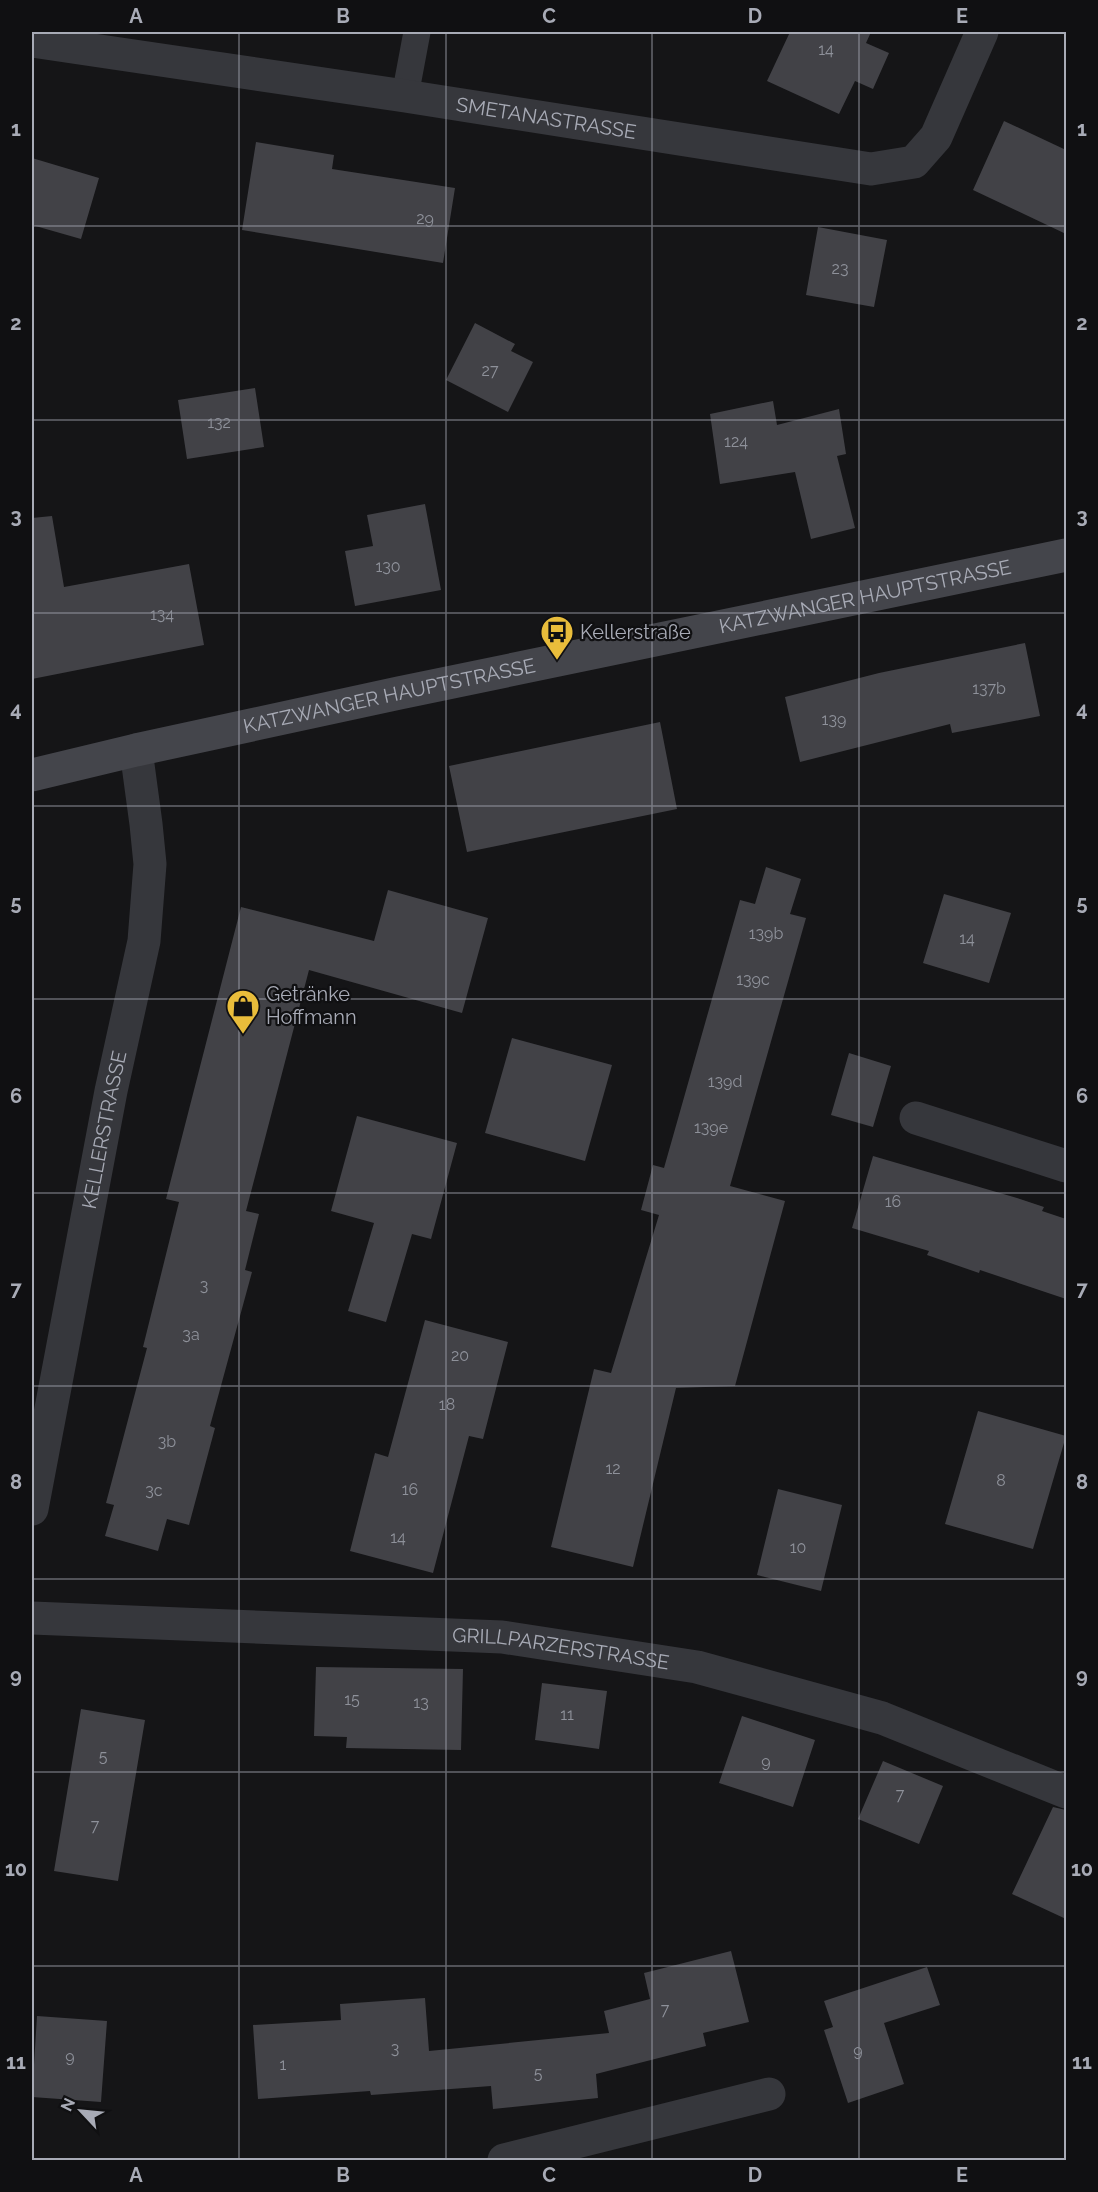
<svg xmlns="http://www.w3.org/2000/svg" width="1098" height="2192" font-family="Raleway,sans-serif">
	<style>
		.building { fill: #424247 }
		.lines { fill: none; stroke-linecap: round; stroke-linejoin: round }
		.lane { stroke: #36373c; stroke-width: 27 }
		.street { stroke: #36373c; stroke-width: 33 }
		.secondary { stroke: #44454b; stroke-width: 33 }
		.grid { fill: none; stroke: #a8abb6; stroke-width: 1.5; stroke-opacity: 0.55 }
		.labels { text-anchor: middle; stroke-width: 4.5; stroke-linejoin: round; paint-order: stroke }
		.number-label { font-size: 16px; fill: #8e919a }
		.street-label { font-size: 20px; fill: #a8abb6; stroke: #101012 }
		.poi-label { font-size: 20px; fill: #a8abb6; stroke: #101012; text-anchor: start }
		.neatline { fill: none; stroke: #a8abb6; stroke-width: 2 }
		.grid-label { font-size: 20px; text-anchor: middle; font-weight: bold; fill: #a8abb6 }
	</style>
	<rect width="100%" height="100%" fill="#151517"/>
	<path class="building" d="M790,32H871L866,43L889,53L873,89L855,81L839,114L767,81Z
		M1004,121L1066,150V234L973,190Z
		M256,142L334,155L332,169L455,188L443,263L242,230Z
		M32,158L99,178L81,239L32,225Z
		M818,227L887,240L874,307L806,295Z
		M475,323L515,344L511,351L533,362L508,412L446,380Z
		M255,388L264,447L187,459L178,400Z
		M773,401L777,425L839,409L846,454L837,456L855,528L811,539L795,472L720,484L710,414Z
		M425,504L441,590L355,606L345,551L373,546L367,515Z
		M52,516L64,587L189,564L204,645L32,679V518Z
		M1025,643L1040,716L952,733L950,724L800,762L785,697L879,673Z
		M660,722L677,809L467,852L449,766Z
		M766,867L801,879L790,914L806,918L730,1186L785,1201L735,1386L676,1388L633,1567L551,1547L594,1369L611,1373L659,1215L641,1210L653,1165L664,1168L740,900L755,904Z
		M388,890L488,918L462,1013L309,970L246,1211L259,1214L245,1270L252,1272L210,1426L215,1428L189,1525L167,1519L158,1551L105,1536L114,1505L106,1503L147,1348L143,1347L179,1202L166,1199L241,907L374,941Z
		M944,894L1011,913L989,983L923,963Z
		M512,1038L612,1065L585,1161L485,1133Z
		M849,1053L891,1066L873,1127L831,1115Z
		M357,1116L457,1143L431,1239L412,1234L386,1322L348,1311L374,1223L331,1211Z
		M873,1156L1017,1198L1044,1207L1042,1211L1066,1219V1299L980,1270L979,1273L927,1255L929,1251L852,1228Z
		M425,1320L508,1342L483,1439L469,1436L433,1573L350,1551L375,1453L388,1457Z
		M978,1411L1066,1436L1033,1549L945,1524Z
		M778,1489L842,1505L821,1591L757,1575Z
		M316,1667L463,1669L461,1750L346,1748L347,1737L314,1736Z
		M542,1683L607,1691L599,1749L535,1740Z
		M81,1709L145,1720L118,1881L54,1871Z
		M742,1716L815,1740L793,1807L719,1783Z
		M883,1761L943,1786L919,1844L858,1819Z
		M1053,1807L1066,1810V1919L1012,1894Z
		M731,1951L749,2022L703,2033L706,2046L596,2074L598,2098L493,2109L491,2086L371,2095L370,2091L258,2099L253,2025L341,2020L340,2004L425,1998L429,2051L609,2033L604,2011L650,1999L644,1973Z
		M927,1967L940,2005L884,2023L904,2084L848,2103L824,2030L833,2027L824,2001Z
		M37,2016L107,2021L101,2102L32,2097Z"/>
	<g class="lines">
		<path class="lane" d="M405,96L417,32"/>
		<g class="street">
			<path id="s1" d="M32,41L405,96L871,169L914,162L936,137L982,32"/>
			<path d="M916,1118L1066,1166"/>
			<path id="s2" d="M32,1509L111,1091L144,941L150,864L146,824L136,750"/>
			<path id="s3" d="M32,1618L502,1637L697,1667L882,1718L1066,1792"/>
			<path d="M504,2160L769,2094"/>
		</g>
		<path class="secondary" id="s4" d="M32,775L136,750L399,693L1066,555"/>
	</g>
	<path class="grid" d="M239,32V2160M446,32V2160M652,32V2160M859,32V2160M32,226H1066M32,420H1066M32,613H1066M32,806H1066M32,999H1066M32,1193H1066M32,1386H1066M32,1579H1066M32,1772H1066M32,1966H1066"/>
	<defs>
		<g id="bus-pin" transform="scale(1.725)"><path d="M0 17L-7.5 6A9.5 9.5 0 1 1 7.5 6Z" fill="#e9bd3b" stroke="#101012"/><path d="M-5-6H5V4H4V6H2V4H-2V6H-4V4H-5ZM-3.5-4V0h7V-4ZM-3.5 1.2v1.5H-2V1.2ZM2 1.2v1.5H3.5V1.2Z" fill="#111"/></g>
		<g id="shop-pin" transform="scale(1.725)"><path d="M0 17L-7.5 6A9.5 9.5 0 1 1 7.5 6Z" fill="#e9bd3b" stroke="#101012"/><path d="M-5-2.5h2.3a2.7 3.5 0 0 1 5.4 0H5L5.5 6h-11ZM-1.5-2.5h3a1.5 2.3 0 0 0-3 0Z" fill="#111"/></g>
	</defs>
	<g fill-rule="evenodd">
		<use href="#bus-pin" x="557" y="632"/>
		<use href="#shop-pin" x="243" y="1006"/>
	</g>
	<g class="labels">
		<g class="number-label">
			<text x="826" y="55">14</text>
			<text x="425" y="224">29</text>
			<text x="840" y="274">23</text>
			<text x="490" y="376">27</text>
			<text x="219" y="428">132</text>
			<text x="736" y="447">124</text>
			<text x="388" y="572">130</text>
			<text x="162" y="620">134</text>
			<text x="989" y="694">137b</text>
			<text x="834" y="725">139</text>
			<text x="766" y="939">139b</text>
			<text x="967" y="944">14</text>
			<text x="753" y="985">139c</text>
			<text x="725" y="1087">139d</text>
			<text x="711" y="1133">139e</text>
			<text x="893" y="1207">16</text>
			<text x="204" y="1291">3</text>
			<text x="191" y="1340">3a</text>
			<text x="460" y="1361">20</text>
			<text x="447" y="1410">18</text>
			<text x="167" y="1447">3b</text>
			<text x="613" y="1474">12</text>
			<text x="1001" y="1486">8</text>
			<text x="410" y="1495">16</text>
			<text x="154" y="1496">3c</text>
			<text x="398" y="1543">14</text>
			<text x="798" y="1553">10</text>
			<text x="352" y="1705">15</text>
			<text x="421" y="1708">13</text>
			<text x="567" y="1720">11</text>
			<text x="103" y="1762">5</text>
			<text x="766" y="1767">9</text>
			<text x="900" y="1800">7</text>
			<text x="95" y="1831">7</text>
			<text x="665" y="2015">7</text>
			<text x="395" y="2054">3</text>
			<text x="858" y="2056">9</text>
			<text x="70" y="2062">9</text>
			<text x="283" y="2070">1</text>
			<text x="538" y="2079">5</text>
		</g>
		<g class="street-label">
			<text dy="7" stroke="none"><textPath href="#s1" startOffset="520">SMETANASTRASSE</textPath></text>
			<text dy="7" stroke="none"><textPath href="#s4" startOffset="852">KATZWANGER HAUPTSTRASSE</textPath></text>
			<text dy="7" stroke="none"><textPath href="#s4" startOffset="366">KATZWANGER HAUPTSTRASSE</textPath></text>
			<text dy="7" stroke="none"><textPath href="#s2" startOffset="386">KELLERSTRASSE</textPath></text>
			<text dy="7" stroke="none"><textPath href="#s3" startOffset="530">GRILLPARZERSTRASSE</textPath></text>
		</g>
		<g class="poi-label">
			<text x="580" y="639">Kellerstraße</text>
			<text x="266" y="1001">Getränke<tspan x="266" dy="23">Hoffmann</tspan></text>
		</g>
	</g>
	<rect width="1098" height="2192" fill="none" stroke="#101012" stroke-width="66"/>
	<g transform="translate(81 2111) rotate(296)" stroke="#101012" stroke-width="4.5" paint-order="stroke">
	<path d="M0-4.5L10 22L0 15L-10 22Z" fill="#a8abb6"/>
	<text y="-9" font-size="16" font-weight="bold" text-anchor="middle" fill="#a8abb6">N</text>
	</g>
	<rect x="33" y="33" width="1032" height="2126" class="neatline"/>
	<g class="grid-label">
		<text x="136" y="23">A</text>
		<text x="343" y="23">B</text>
		<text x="549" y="23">C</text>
		<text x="755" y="23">D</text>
		<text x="962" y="23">E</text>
		<text x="16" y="136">1</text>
		<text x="1082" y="136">1</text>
		<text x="16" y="330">2</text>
		<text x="1082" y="330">2</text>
		<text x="16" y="523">3</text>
		<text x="1082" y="523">3</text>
		<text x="16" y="716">4</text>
		<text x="1082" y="716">4</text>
		<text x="16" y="910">5</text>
		<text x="1082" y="910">5</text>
		<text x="16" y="1103">6</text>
		<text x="1082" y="1103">6</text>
		<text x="16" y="1296">7</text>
		<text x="1082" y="1296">7</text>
		<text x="16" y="1489">8</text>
		<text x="1082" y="1489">8</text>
		<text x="16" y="1683">9</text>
		<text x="1082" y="1683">9</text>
		<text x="16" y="1876">10</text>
		<text x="1082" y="1876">10</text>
		<text x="16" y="2069">11</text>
		<text x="1082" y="2069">11</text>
		<text x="136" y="2182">A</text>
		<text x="343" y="2182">B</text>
		<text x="549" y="2182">C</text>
		<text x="755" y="2182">D</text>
		<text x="962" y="2182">E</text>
	</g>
</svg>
